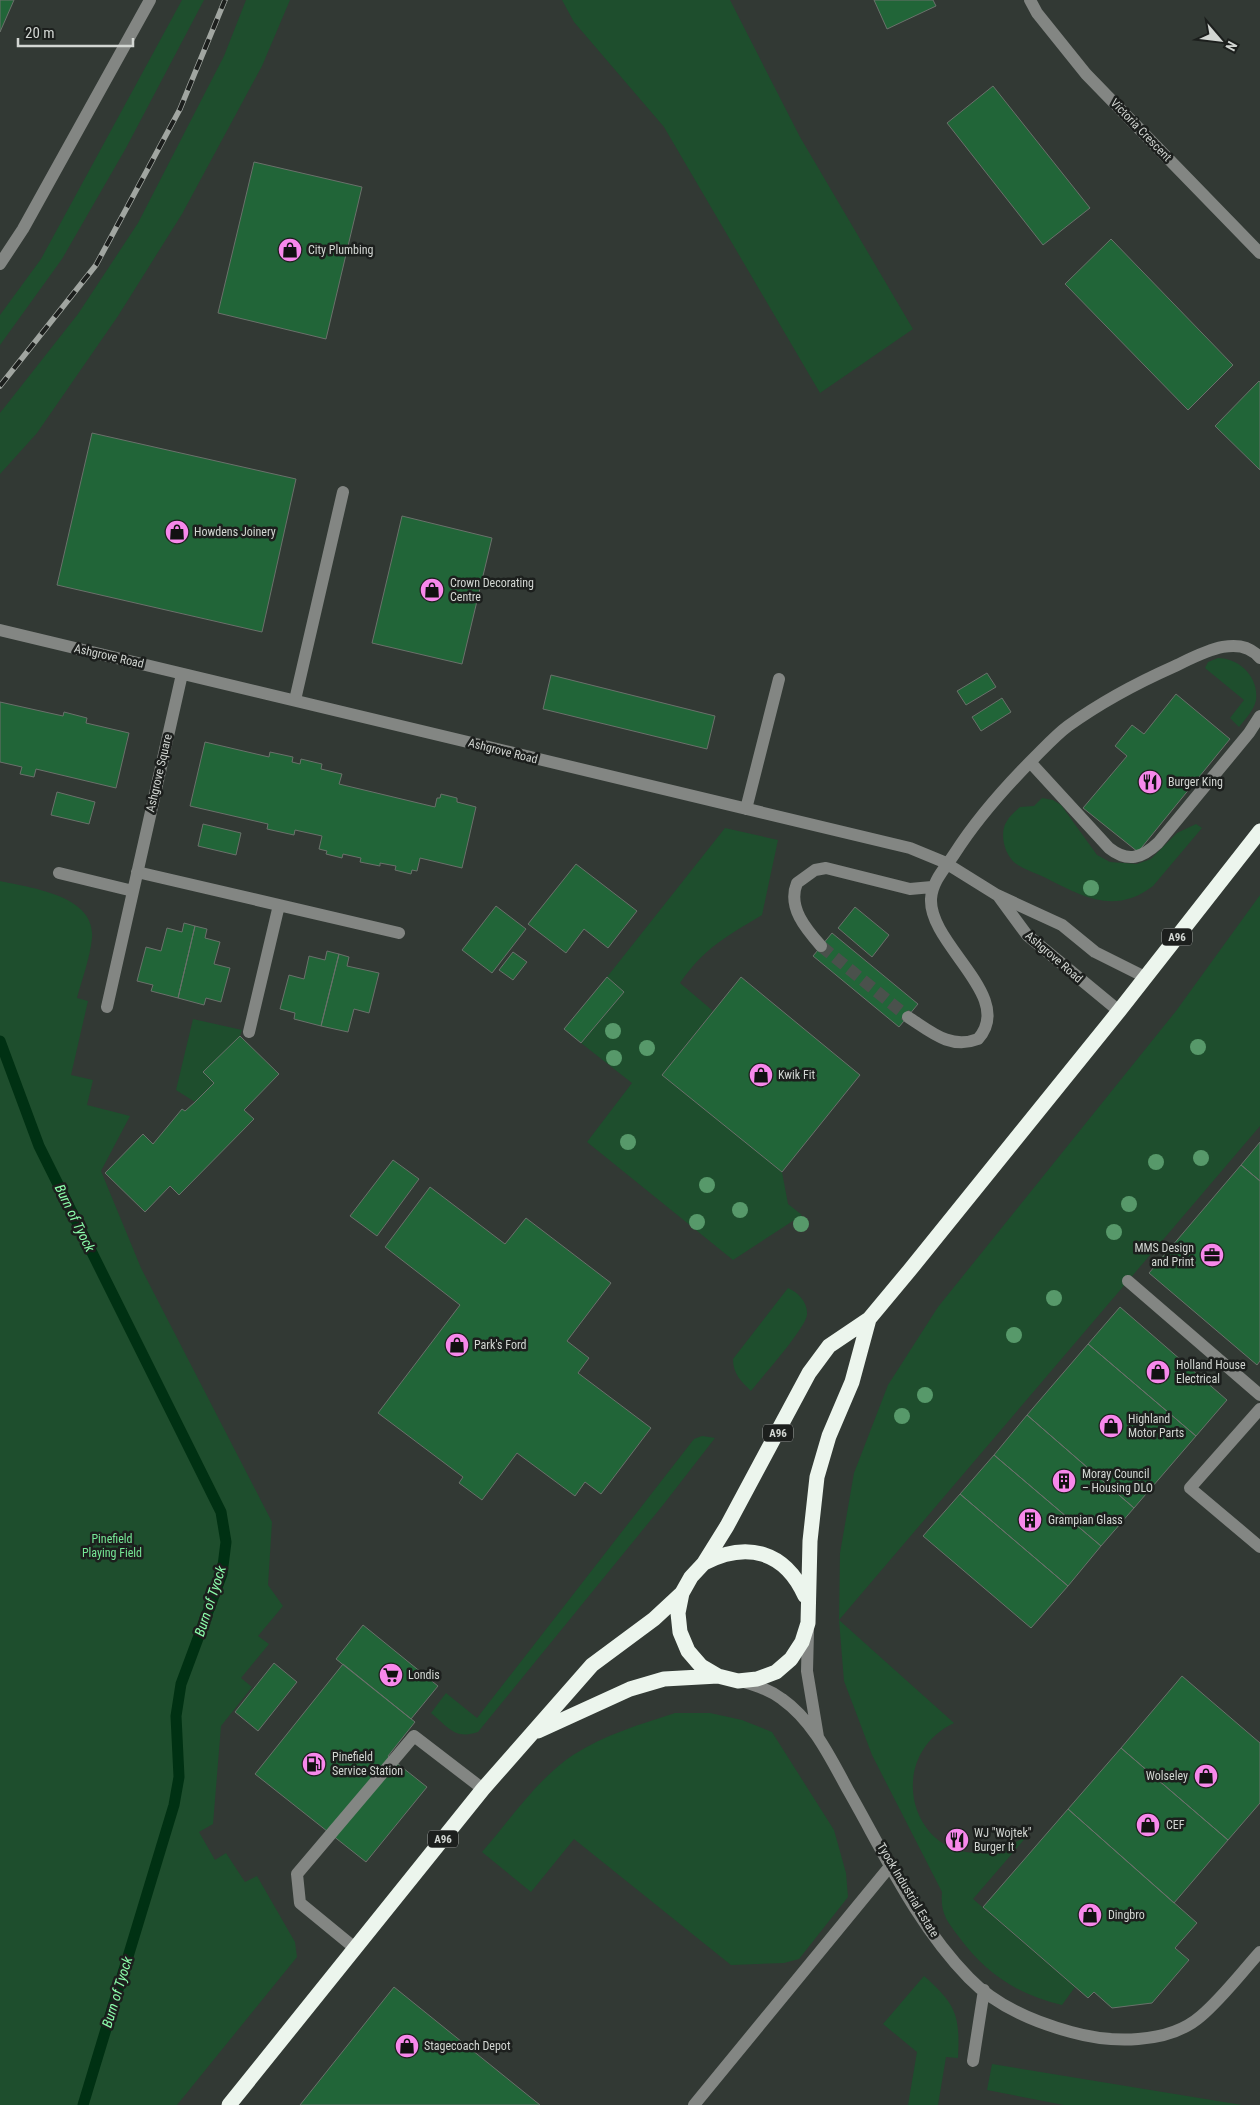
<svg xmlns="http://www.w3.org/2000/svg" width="1260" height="2105" font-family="'Roboto Condensed',sans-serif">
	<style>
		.green { fill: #1e4e2d }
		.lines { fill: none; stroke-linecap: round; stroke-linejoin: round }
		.stream { stroke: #003113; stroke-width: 11 }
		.building { fill: #216538; stroke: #6a716b }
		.minor-tunnel { stroke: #4a514c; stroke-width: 12; stroke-dasharray: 12 6; stroke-linecap: butt }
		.minor { stroke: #838683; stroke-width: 12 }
		.highway { stroke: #ecf5ed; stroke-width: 15 }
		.rail-casing { stroke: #a1a6a1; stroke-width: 5.5 }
		.rail { stroke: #1c1f1d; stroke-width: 4; stroke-dasharray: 11; stroke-linecap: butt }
		.tree { fill: #57996a }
		.labels { text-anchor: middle; stroke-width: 5; stroke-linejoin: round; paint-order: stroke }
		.shield { fill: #1c1f1d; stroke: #9b9f9c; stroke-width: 1 }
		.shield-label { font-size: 11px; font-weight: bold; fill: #d2d6d2 }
		.street-label { font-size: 12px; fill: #d2d6d2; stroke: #1c1f1d }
		.poi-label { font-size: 12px; fill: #d2d6d2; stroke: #1c1f1d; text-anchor: start }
		.park-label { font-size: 12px; fill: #76e796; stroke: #1c1f1d }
		.water-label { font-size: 14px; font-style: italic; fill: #8dfeac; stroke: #1c1f1d }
	</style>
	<rect width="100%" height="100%" fill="#323934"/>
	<path class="green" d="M182,0H204L126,148L62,259L0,345V315L41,259Z
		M246,0H290L262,66L182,214L118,316L37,433L0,474V413L78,314L138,223L224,56Z
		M562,0H730L800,137L913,329L820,393L664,127L574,22Z
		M1218,658C1239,658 1259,677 1256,700C1254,710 1246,718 1239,727L1230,718L1244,700L1205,668L1208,662Z
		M1042,798L1053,800L1061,805L1097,855L1110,862L1137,864L1151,859L1177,833L1196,824L1202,828L1153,886C1115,915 1083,897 1046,878C1036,873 1023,869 1015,863C1004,854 999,832 1007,821C1010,815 1016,811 1020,807L1034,806Z
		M725,828L778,840L762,915C726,937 705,947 680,983L713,1011L662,1075L782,1172L788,1204L802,1215L733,1260L587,1142L632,1083L581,1043L623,992L607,977Z
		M0,881C30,888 96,895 92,938C90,958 82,979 77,998L88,1001L71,1075L93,1080L87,1105L130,1116L101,1171L141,1268L272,1522L268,1585L283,1606L258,1636L269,1644L241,1678L252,1687L221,1726L213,1824L199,1832L215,1860L226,1853L245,1882L257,1876L295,1942L297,1957L177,2105H0Z
		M1260,895V1126L839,1620L954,1723C882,1757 911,1865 990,1852C1003,1850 1016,1842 1028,1835L973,1899L1075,1987L1062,2005C1018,1995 985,1973 959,1937C947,1921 940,1913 942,1892L872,1755L844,1681L839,1620L840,1553L854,1473L888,1385L938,1307L1176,1011Z
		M193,1019L242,1030L240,1036L204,1072L214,1083L195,1102L176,1090Z
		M788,1288C799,1293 808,1303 807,1315C805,1329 762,1377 751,1391C741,1381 733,1374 733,1359Z
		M702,1436L715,1438L663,1505L478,1732C455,1740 448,1727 431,1713L446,1693L477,1718L694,1439Z
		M675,1713H710L742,1720L772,1732L834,1830L846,1873L848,1897L799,1959L784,1963L731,1965L574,1839L531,1892L482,1852C510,1820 537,1779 573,1755C604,1735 641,1724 675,1713Z
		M924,1976C957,2005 960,2016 958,2058L946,2057L938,2105H908L917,2052L883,2024Z
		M992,2064L1242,2105H1064L987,2090Z"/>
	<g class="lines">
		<path class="stream" d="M0,1041L39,1146L221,1512L226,1542L222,1574L181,1684L176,1716L179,1777L174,1805L83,2105"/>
	</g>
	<path class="building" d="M0,0H14L0,32Z
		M874,0H933L936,6L887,29Z
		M993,86L1090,208L1043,245L947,123Z
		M254,162L362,187L326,339L218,313Z
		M1111,239L1233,365L1188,410L1065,284Z
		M1259,381L1260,382V470L1215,426Z
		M92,433L296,479L262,632L57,585Z
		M402,516L492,538L462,664L372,643Z
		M987,673L996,687L966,705L957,691Z
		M551,675L715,716L707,749L543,709Z
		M1176,694L1230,739L1138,852L1083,808L1127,756L1115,746L1132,725L1144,734Z
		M1002,698L1011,712L981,731L972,717Z
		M0,702L63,716L64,712L87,718L86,723L129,733L116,788L36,769L34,777L20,774L22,767L0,762Z
		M205,742L269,757L270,752L293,757L292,762L300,764L301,759L322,764L321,769L342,774L339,784L435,807L437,798H440L441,794L457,798V802L476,807L462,868L420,858L417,871L412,870L411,874L395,870L396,866L380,863V866L360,862L361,858L343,854L342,858L326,854L327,851L319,849L322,836L295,830L294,835L267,829L268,824L190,806Z
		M57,792L95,802L89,824L51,815Z
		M203,824L241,833L236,855L198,846Z
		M576,864L637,911L608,948L584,929L566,953L528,924Z
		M496,906L526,929L492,973L462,950Z
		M855,907L889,935L872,957L838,928Z
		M184,923L195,926L178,998L151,991L153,985L137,981L146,947L161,951L167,928L182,932Z
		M195,926L207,929L205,938L220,942L214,964L230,968L221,1002L206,998L204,1005L178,998Z
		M832,933L918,1004L899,1027L813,956Z
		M327,951L339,954L321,1026L294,1019L295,1013L280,1009L289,975L304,979L309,956L325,960Z
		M513,952L527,962L513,980L499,970Z
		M339,954L349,957L347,966L379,973L369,1013L354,1009L348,1032L321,1026Z
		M607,977L624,992L581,1043L564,1029Z
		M741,977L860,1075L782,1172L662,1075Z
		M240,1036L279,1074L244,1110L254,1119L179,1195L170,1186L145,1212L105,1173L143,1134L153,1144L182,1109L185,1111L195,1102L214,1083L203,1072Z
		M1260,1142V1181L1241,1165Z
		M393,1160L419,1179L377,1236L350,1216Z
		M1241,1165L1260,1181V1361L1257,1365L1149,1273Z
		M430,1187L505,1244L526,1218L611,1283L567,1341L589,1358L578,1373L651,1428L601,1494L585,1482L575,1496L517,1453L482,1500L459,1483L463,1477L378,1413L460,1305L385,1247Z
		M1120,1307L1227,1400L1196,1436L1088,1344Z
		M1088,1344L1196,1436L1134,1508L1027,1415Z
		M1027,1415L1134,1508L1101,1546L994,1455Z
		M994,1455L1101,1546L1068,1586L960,1494Z
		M960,1494L1068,1586L1031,1628L923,1536Z
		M363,1625L438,1686L411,1719L336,1659Z
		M274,1663L297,1682L258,1731L235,1712Z
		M343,1664L415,1722L388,1756L427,1787L366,1862L255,1774Z
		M1182,1676L1260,1743V1803L1228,1840L1121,1748Z
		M1121,1748L1228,1840L1174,1903L1068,1809Z
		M1068,1809L1197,1923L1175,1948L1189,1960L1152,2003L1112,2008L1094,1992L1088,1998L983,1907Z
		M394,1987L540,2105H300Z"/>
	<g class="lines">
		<path class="minor-tunnel" d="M821,946L908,1017"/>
		<path class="minor" d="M1030,0L1037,13L1086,74L1260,253
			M0,264L23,229L150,0
			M0,630L910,848L944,862L997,895L1062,925L1095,952L1145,977
			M295,700L343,492
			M1030,762L1109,848C1128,863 1142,858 1158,843L1249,733L1260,716
			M746,809L779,679
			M137,872L399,933
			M59,873L133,891
			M999,897L1027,935L1119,1011
			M821,946C806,929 787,907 797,883L815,870L826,868L910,889L932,887
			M107,1007L182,674
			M908,1017C930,1031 950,1050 978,1039C1016,997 929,945 931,899C932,881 946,867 955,853C978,817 1005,787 1035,757C1045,747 1056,735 1068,726C1100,703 1137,683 1173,667C1197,656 1238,631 1260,658
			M249,1032L279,905
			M1128,1281L1260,1395
			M1260,1409L1190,1488L1260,1547
			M808,1631L807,1671L818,1737
			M744,1682C757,1686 770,1690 782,1699C813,1721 830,1757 848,1790C884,1853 917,1925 969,1978C996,2006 1034,2022 1071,2032C1110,2043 1168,2045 1201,2016C1223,1997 1241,1973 1260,1952
			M356,1949L300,1903L297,1874L414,1736L483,1789
			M973,2061L984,1990
			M694,2105L891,1865"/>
		<path class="highway" d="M869,1319L852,1382L829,1436L817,1477L810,1541L808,1623L802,1642L791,1659L776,1672L757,1679L738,1681L718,1676L701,1666L688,1651L680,1632L678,1613L682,1593L691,1577L704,1563L727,1526L809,1373L829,1346L869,1319L909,1271L1119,1011L1260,831
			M704,1563C747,1541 785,1551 805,1596
			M538,1731L630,1689L664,1679L718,1676
			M229,2105L483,1789L592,1665L654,1619L682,1593"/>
		<g class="rail-casing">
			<path id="rail" d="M0,386L96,265L180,109L225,0"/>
		</g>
		<use href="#rail" class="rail"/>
	</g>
	<g class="tree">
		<circle cx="1091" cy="888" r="8"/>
		<circle cx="613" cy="1031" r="8"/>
		<circle cx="1198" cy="1047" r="8"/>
		<circle cx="647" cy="1048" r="8"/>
		<circle cx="614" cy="1058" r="8"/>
		<circle cx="628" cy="1142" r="8"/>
		<circle cx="1201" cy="1158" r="8"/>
		<circle cx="1156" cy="1162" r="8"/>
		<circle cx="707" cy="1185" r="8"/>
		<circle cx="1129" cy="1204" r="8"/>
		<circle cx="740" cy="1210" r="8"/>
		<circle cx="697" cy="1222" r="8"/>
		<circle cx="801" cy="1224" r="8"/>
		<circle cx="1114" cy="1232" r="8"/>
		<circle cx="1054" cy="1298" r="8"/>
		<circle cx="1014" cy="1335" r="8"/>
		<circle cx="925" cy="1395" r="8"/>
		<circle cx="902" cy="1416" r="8"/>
	</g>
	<defs>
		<g id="shop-disc" transform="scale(1.25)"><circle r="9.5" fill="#f788eb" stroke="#1c1f1d"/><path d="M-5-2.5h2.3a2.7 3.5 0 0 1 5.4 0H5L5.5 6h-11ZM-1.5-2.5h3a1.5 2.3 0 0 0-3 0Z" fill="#111"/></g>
		<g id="restaurant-disc" transform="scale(1.25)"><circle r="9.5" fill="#f788eb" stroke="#1c1f1d"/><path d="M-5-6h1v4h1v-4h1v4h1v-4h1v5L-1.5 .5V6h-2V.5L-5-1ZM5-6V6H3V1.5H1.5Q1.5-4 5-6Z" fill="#111"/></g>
		<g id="office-disc" transform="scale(1.25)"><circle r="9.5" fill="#f788eb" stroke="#1c1f1d"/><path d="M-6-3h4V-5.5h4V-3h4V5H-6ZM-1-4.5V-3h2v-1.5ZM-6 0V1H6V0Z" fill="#111"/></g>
		<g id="building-disc" transform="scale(1.25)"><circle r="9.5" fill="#f788eb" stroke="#1c1f1d"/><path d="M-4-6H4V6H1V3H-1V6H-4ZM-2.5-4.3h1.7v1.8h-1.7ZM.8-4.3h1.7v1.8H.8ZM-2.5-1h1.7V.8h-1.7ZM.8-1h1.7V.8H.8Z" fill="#111"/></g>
		<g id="supermarket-disc" transform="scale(1.25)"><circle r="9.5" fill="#f788eb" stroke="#1c1f1d"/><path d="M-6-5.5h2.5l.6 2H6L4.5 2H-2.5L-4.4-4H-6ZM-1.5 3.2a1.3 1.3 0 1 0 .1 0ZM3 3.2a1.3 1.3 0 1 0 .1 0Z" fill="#111"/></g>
		<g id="fuel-disc" transform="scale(1.25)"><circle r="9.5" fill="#f788eb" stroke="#1c1f1d"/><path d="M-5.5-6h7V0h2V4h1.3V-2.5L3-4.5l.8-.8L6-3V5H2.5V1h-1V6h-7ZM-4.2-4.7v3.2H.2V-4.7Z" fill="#111"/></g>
	</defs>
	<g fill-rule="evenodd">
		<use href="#shop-disc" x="290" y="250"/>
		<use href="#shop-disc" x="177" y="532"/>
		<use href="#shop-disc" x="432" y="590"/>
		<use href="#restaurant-disc" x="1150" y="782"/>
		<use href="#shop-disc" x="761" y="1075"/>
		<use href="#office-disc" x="1212" y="1255"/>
		<use href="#shop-disc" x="457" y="1345"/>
		<use href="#shop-disc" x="1158" y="1372"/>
		<use href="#shop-disc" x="1111" y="1426"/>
		<use href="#building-disc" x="1064" y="1481"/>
		<use href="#building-disc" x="1030" y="1520"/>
		<use href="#supermarket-disc" x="391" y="1675"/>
		<use href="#fuel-disc" x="314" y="1764"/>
		<use href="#shop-disc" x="1206" y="1776"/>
		<use href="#shop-disc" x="1148" y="1825"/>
		<use href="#restaurant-disc" x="957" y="1840"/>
		<use href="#shop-disc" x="1090" y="1915"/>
		<use href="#shop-disc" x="407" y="2046"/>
	</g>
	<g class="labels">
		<g class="shield">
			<rect x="1162" y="928.5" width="30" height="17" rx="4"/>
			<rect x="763" y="1424.5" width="30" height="17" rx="4"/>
			<rect x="428" y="1830.5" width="30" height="17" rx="4"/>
		</g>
		<g class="shield-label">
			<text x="1177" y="941">A96</text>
			<text x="778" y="1437">A96</text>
			<text x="443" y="1843">A96</text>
		</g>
		<g class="street-label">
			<text transform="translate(1141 130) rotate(46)" y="4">Victoria Crescent</text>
			<text transform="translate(109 656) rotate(13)" y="4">Ashgrove Road</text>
			<text transform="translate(503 751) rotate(14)" y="4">Ashgrove Road</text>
			<text transform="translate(159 773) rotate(-77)" y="4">Ashgrove Square</text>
			<text transform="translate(1054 957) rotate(41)" y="4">Ashgrove Road</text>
			<text transform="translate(908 1890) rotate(59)" y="4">Tyock Industrial Estate</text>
		</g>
		<g class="poi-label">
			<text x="308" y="254">City Plumbing</text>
			<text x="194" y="536">Howdens Joinery</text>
			<text x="450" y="587">Crown Decorating<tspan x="450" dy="14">Centre</tspan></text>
			<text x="1168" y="786">Burger King</text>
			<text x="778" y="1079">Kwik Fit</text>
			<text x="1194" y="1252" text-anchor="end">MMS Design<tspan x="1194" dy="14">and Print</tspan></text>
			<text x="474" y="1349">Park's Ford</text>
			<text x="1176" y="1369">Holland House<tspan x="1176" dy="14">Electrical</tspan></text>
			<text x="1128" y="1423">Highland<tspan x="1128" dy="14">Motor Parts</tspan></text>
			<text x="1082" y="1478">Moray Council<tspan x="1082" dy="14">– Housing DLO</tspan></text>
			<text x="1048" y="1524">Grampian Glass</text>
			<text x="408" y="1679">Londis</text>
			<text x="332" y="1761">Pinefield<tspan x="332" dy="14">Service Station</tspan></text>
			<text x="1188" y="1780" text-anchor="end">Wolseley</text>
			<text x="1166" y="1829">CEF</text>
			<text x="974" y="1837">WJ "Wojtek"<tspan x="974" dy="14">Burger It</tspan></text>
			<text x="1108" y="1919">Dingbro</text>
			<text x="424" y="2050">Stagecoach Depot</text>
		</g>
		<g class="park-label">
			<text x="112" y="1543">Pinefield<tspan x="112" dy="14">Playing Field</tspan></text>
		</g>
		<g class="water-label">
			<text transform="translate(75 1218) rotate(64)" y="5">Burn of Tyock</text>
			<text transform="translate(210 1601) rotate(-72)" y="5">Burn of Tyock</text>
			<text transform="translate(117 1992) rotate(-73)" y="5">Burn of Tyock</text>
		</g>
	</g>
	<g transform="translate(1220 40) rotate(118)" stroke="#1c1f1d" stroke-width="4" paint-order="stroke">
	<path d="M0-4L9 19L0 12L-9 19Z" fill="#d2d6d2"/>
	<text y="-8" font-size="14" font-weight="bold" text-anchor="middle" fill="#d2d6d2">N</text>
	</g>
	<path d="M18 38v8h115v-8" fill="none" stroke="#d2d6d2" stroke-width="2.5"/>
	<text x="25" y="38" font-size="15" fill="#d2d6d2" stroke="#1c1f1d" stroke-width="4" paint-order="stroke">20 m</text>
</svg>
